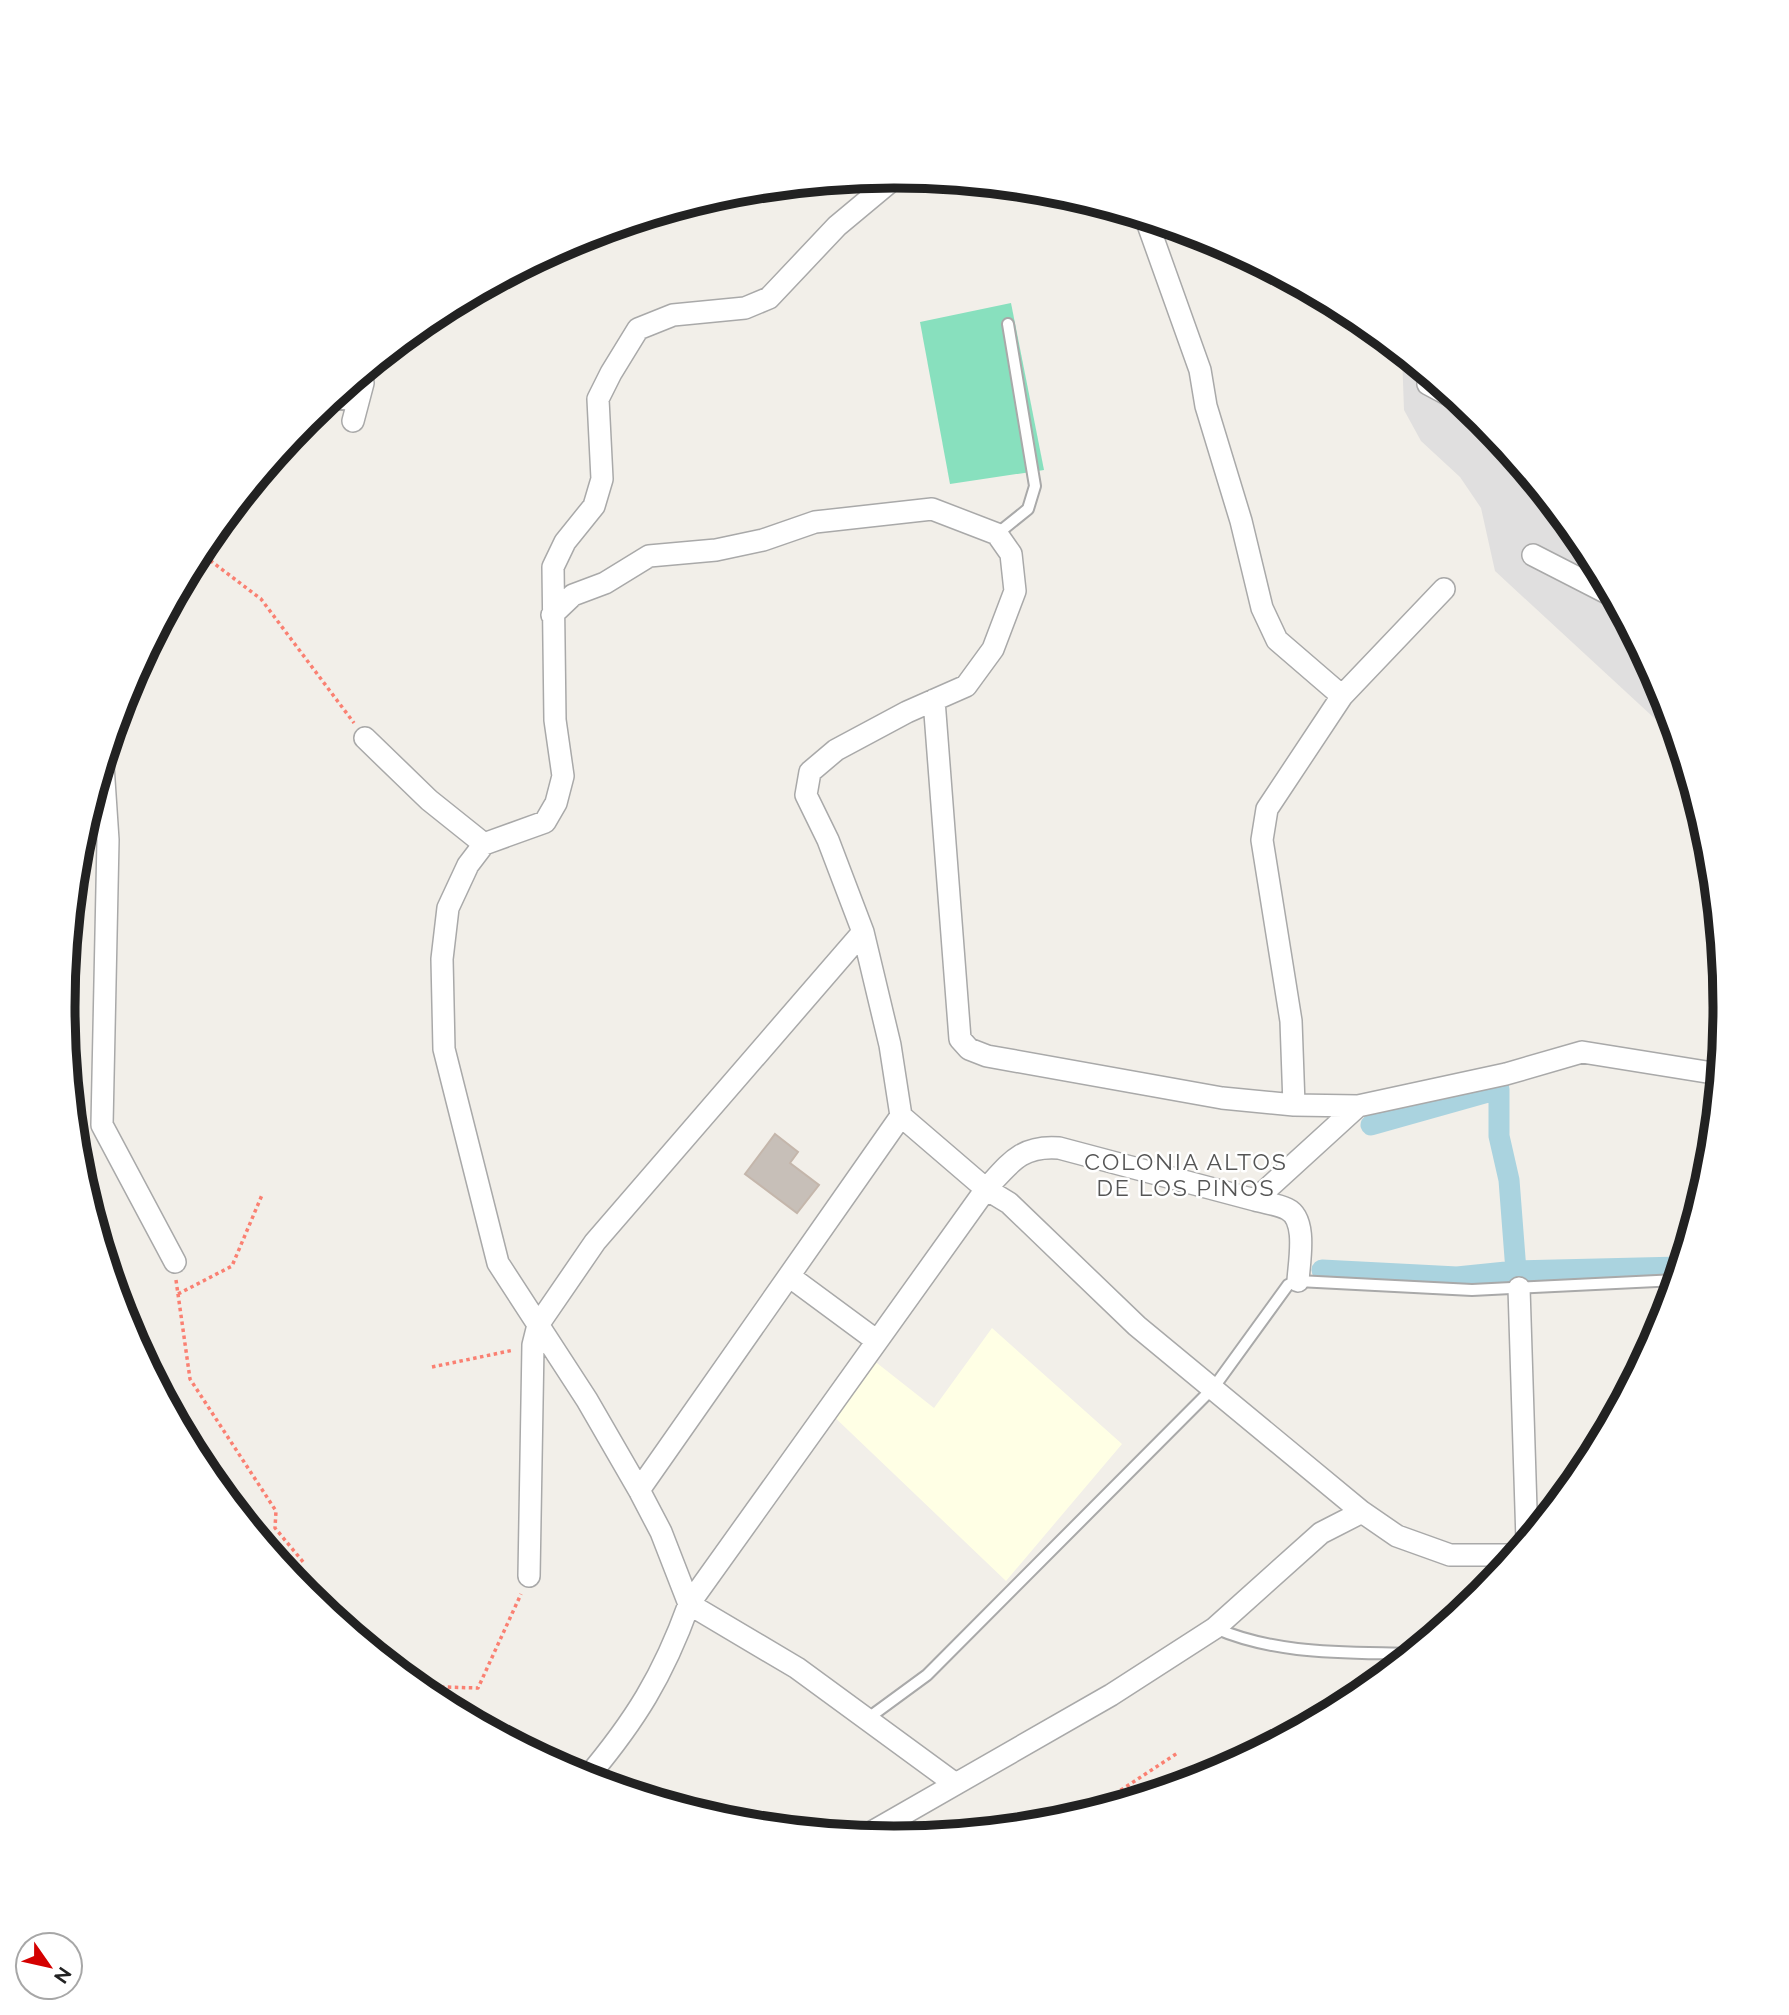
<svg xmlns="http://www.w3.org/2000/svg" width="1789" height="2015" font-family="Raleway,sans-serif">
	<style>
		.residential { fill: #e0dfdf }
		.education { fill: #ffffe5 }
		.pitch { fill: #88e0be }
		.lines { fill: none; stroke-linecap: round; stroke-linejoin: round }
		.canal { stroke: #aad3df; stroke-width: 21 }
		.building { fill: #c7bfb8; stroke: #c4b6ab; stroke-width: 2 }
		.lane-casing { stroke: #a9a9a9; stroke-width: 14 }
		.street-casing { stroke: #a9a9a9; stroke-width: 24 }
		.path { stroke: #fa8072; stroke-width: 3.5; stroke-dasharray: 3.5 3.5; stroke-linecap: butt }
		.lane { stroke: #fff; stroke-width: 10 }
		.street { stroke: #fff; stroke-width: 21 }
		.labels { text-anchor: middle; stroke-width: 5; stroke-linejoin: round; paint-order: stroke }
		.neighbourhood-label { font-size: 23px; letter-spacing: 2px; fill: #555; stroke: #fff }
		.rim { fill: none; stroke: #222; stroke-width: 9 }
	</style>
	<rect width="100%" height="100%" fill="#f2efe9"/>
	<path class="residential" d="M1402,354L1483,420L1586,546L1663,690L1678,740L1495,571L1481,508L1460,477L1421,441L1404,410Z"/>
	<path class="education" d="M992,1328L1122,1444L1006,1581L827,1410L868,1356L934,1408Z"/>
	<path class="pitch" d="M1011,303L1044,470L950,484L920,322Z"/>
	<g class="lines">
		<path class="canal" d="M1322,1270L1457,1277L1516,1271L1509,1180L1499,1136V1089L1371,1125
			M1517,1283L1516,1271L1681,1267"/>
	</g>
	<path class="building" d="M775,1134L798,1152L790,1163L819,1185L797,1213L745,1174Z"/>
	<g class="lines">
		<g class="lane-casing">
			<path id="lane" d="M327,403L357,405
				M997,534L1028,509L1035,486L1008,324
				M1215,1628C1277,1655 1345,1652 1411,1654
				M867,1719L927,1675L1214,1387L1288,1285L1298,1281L1472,1290L1677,1280"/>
		</g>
		<g class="street-casing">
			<path id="street" d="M897,176L837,226L769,298L745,308L673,315L638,329L611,373L598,399L602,479L594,506L565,542L553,567L555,720L563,776L556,803L545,822L484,844L468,865L448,908L442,959L444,1049L498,1263L587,1400L639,1490L661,1532L689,1604L797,1668L954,1783
				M1146,219L1200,370L1206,406L1241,521L1262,608L1277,640L1342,696
				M1428,384L1458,400
				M353,421L363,383L361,375
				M1533,555L1613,596
				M552,615L573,595L605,583L649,556L716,550L763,540L815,522L932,509L997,534L1011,554L1015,591L993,649L966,686L907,712L836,750L810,772L806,795L828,840L863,932L890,1045L901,1116
				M934,700L960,1039L969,1049L987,1056L1222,1098L1294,1105L1358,1106L1506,1074L1582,1052L1719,1074
				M365,738L429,800L484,844
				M103,765L108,840L102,1125L175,1262
				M1294,1105L1291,1021L1262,840L1267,809L1342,696L1444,589
				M1255,1200C1265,1203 1277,1204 1287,1209C1308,1219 1299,1262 1298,1281
				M789,1276L877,1341
				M1519,1288L1527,1541
				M639,1490L901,1116L986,1189L1009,1203L1137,1326L1362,1512L1397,1536L1450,1555H1516
				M529,1576L533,1345L538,1325L595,1242L863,932
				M586,1779C635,1721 663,1676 689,1604L986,1189C1010,1163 1021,1145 1059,1148L1255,1200L1358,1106
				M865,1836L1111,1695L1215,1628L1321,1533L1362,1512"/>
		</g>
		<path class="path" d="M199,552L261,599L354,723
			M176,1280L190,1379L276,1511L275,1528L304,1563
			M178,1294L232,1266L262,1195
			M432,1367L514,1350
			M430,1697L444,1687L478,1688L521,1594
			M1097,1811L1095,1807L1179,1752"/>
		<use href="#lane" class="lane"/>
		<use href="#street" class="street"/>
	</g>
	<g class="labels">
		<g class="neighbourhood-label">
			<text x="1186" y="1170">COLONIA ALTOS<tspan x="1186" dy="26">DE LOS PINOS</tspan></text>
		</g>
	</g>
	<path d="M0 0H1789V2015H0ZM75 1007a819 819 0 1 1 1638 0a819 819 0 1 1-1638 0Z" fill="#fff" fill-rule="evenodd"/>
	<path class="rim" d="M75 1007a819 819 0 1 1 1638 0a819 819 0 1 1-1638 0Z"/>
	<g transform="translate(49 1966) rotate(124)"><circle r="33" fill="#ffffff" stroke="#a7a7a7" stroke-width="2"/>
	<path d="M0-5L12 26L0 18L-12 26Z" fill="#d40000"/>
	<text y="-10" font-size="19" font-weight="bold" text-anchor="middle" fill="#222222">N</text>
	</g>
</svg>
